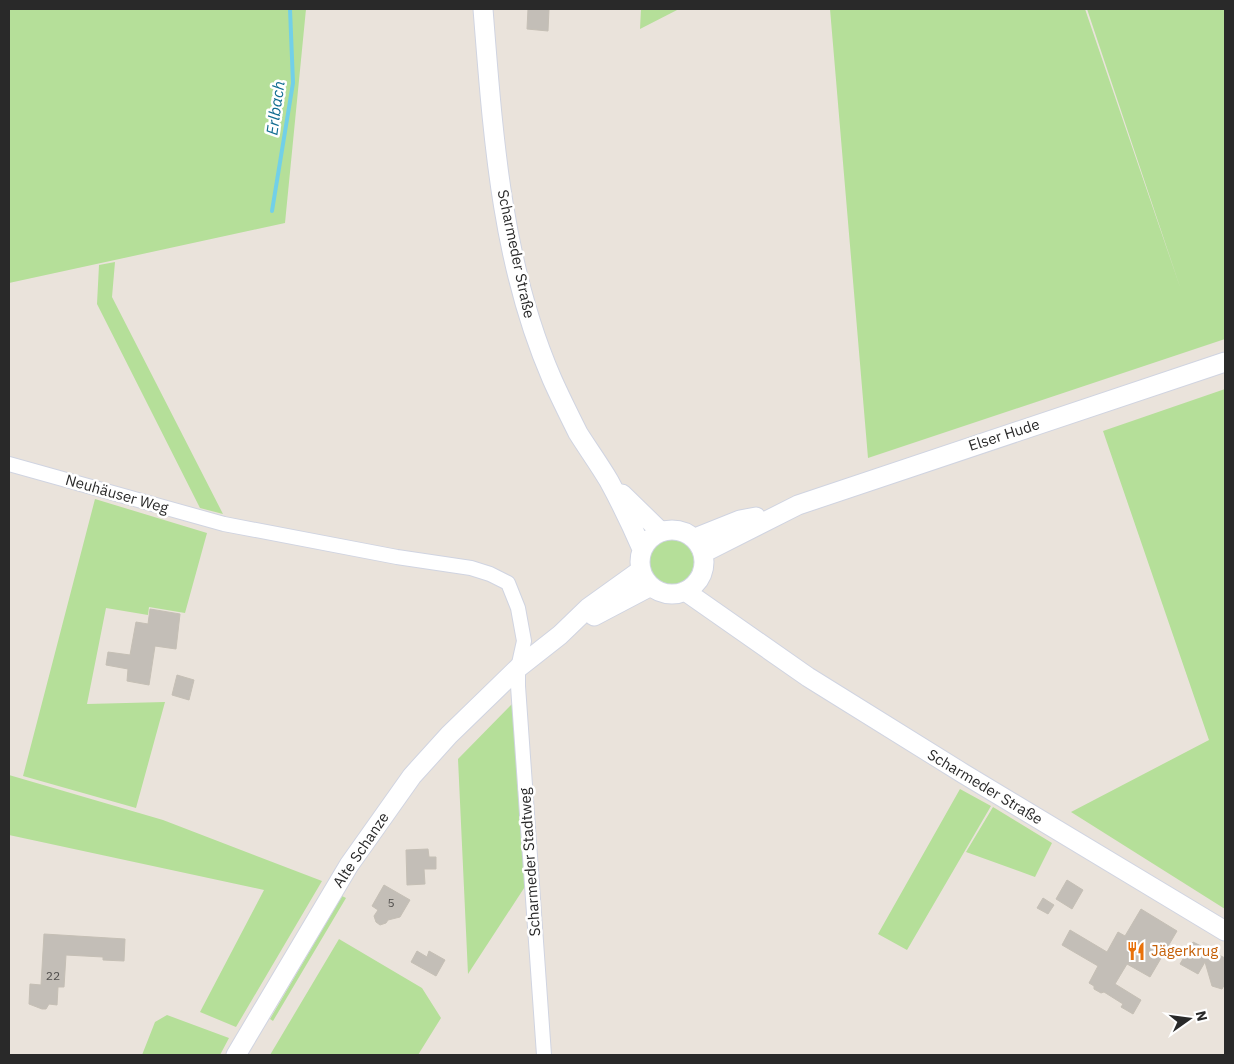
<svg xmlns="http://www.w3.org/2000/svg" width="1234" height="1064" font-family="'IBM Plex Sans',sans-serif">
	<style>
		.green { fill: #b5df99 }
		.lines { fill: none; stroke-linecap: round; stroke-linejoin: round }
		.stream { stroke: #72d0e8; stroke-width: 4 }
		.building { fill: #c3beb7; stroke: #c5bfb5 }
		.street-casing { stroke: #d0d4e1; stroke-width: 16 }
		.secondary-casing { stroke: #d0d4e1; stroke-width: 21 }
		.street { stroke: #fff; stroke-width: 14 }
		.secondary { stroke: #fff; stroke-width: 19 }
		.labels { text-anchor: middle; stroke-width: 5; stroke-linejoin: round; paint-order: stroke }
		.number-label { font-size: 12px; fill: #504e4c }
		.street-label { font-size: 15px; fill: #292929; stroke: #fff }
		.food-label { font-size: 15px; fill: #c56008; stroke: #fff; text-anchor: start }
		.water-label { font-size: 16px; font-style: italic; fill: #136e92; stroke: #fff }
	</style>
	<rect width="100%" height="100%" fill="#eae3db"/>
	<path class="green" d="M9,9H306L285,223L9,283Z
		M641,9H679L640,29Z
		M830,9H1085L1181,290L1087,9H1225V339L868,458Z
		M115,262L112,297L223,514L200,508L97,304L99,265Z
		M1225,389V909L1071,812L1209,740L1103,431Z
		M95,499L207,533L185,613L149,607L148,615L106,608L87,704L165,702L136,808L23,776Z
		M648 562a23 23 0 1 1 46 0a23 23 0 1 1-46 0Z
		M512,704L528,882L468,974L458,759Z
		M9,775L163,820L322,881L236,1027L200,1012L264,890L9,835Z
		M960,789L991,806L907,950L878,934Z
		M993,807L1052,843L1035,877L966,852Z
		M342,896L346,898L273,1021L270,1019Z
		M339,939L422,988L441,1018L418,1055H270Z
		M167,1015L229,1038L220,1055H142L155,1022Z"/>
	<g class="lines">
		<path class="stream" d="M272,211L293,83L290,9"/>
	</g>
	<path class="building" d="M528,9H549L548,31L527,29Z
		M150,609L180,614L176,649L155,646L149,685L127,681L128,669L106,665L108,652L130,655L136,622L148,624Z
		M177,675L194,680L189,700L172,695Z
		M428,849L429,857H436V869H424L425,884L407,885L406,850Z
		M1067,880L1083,890L1072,909L1056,899Z
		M384,885L410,900L400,917L388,920L386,923L380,925L376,922L374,916L378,910L372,906Z
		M1043,898L1054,905L1048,914L1037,908Z
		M1141,909L1177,931L1150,977L1127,964L1115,984L1141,1000L1133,1014L1121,1007L1123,1004L1104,992L1101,993L1094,989V986L1089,983L1098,966L1062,945L1070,930L1107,952L1118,932L1125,936Z
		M44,934L125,939L124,961L103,960V957L66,955L64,987H58L57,1005L49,1004L46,1009H42L29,1004L30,984L41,985Z
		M1193,942L1225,958V984L1222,989L1212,986L1205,962L1198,974L1180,964Z
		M417,951L427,957L429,951L445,960L436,976L411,962Z"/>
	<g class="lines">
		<g class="street-casing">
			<path id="street" d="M9,464L224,524L397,557L471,568L490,574L508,583L518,608L524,641L518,668V686L544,1055"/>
		</g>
		<g class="secondary-casing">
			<path id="secondary" d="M483,9C493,134 501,262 552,379C560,397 569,415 578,433C588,449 599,464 609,481C621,503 632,526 642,549
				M622,494L660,531
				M640 562a32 32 0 1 1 64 0a32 32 0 1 1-64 0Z
				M695,538L740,520L756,517
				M703,553L798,505L1225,362
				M685,591L808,677L964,774L1225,931
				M594,616L651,586
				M236,1055L349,865L412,776L449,735L518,668L560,635L588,608L641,570"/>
		</g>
		<use href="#street" class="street"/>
		<use href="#secondary" class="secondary"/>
	</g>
	<defs>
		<g id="restaurant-bare" transform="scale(1.5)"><path d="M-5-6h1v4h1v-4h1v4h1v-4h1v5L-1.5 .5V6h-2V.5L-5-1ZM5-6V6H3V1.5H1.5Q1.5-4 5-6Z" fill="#e8710a" stroke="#fff" stroke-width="2.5" paint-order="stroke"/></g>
	</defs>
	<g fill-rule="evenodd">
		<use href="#restaurant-bare" x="1136" y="951"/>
	</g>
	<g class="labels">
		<g class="number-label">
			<text x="391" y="907">5</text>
			<text x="53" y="980">22</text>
		</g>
		<g class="street-label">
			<text transform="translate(516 254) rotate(78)" y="5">Scharmeder Straße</text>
			<text transform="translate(1004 435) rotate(-18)" y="5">Elser Hude</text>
			<text transform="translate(117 494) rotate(16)" y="5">Neuhäuser Weg</text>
			<text transform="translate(985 787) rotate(31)" y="5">Scharmeder Straße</text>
			<text transform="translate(361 850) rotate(-56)" y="5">Alte Schanze</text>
			<text transform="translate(530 862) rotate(-94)" y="5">Scharmeder Stadtweg</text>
		</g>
		<g class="food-label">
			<text x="1151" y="956">Jägerkrug</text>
		</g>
		<g class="water-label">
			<text transform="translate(275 108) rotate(-82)" y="6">Erlbach</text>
		</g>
	</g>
	<rect width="1234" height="1064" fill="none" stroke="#292929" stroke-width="20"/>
	<g transform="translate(1189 1019) rotate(76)" stroke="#ffffff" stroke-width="4" paint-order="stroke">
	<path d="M0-4L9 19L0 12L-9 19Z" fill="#292929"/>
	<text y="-8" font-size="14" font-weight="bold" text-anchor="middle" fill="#292929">N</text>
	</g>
</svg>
